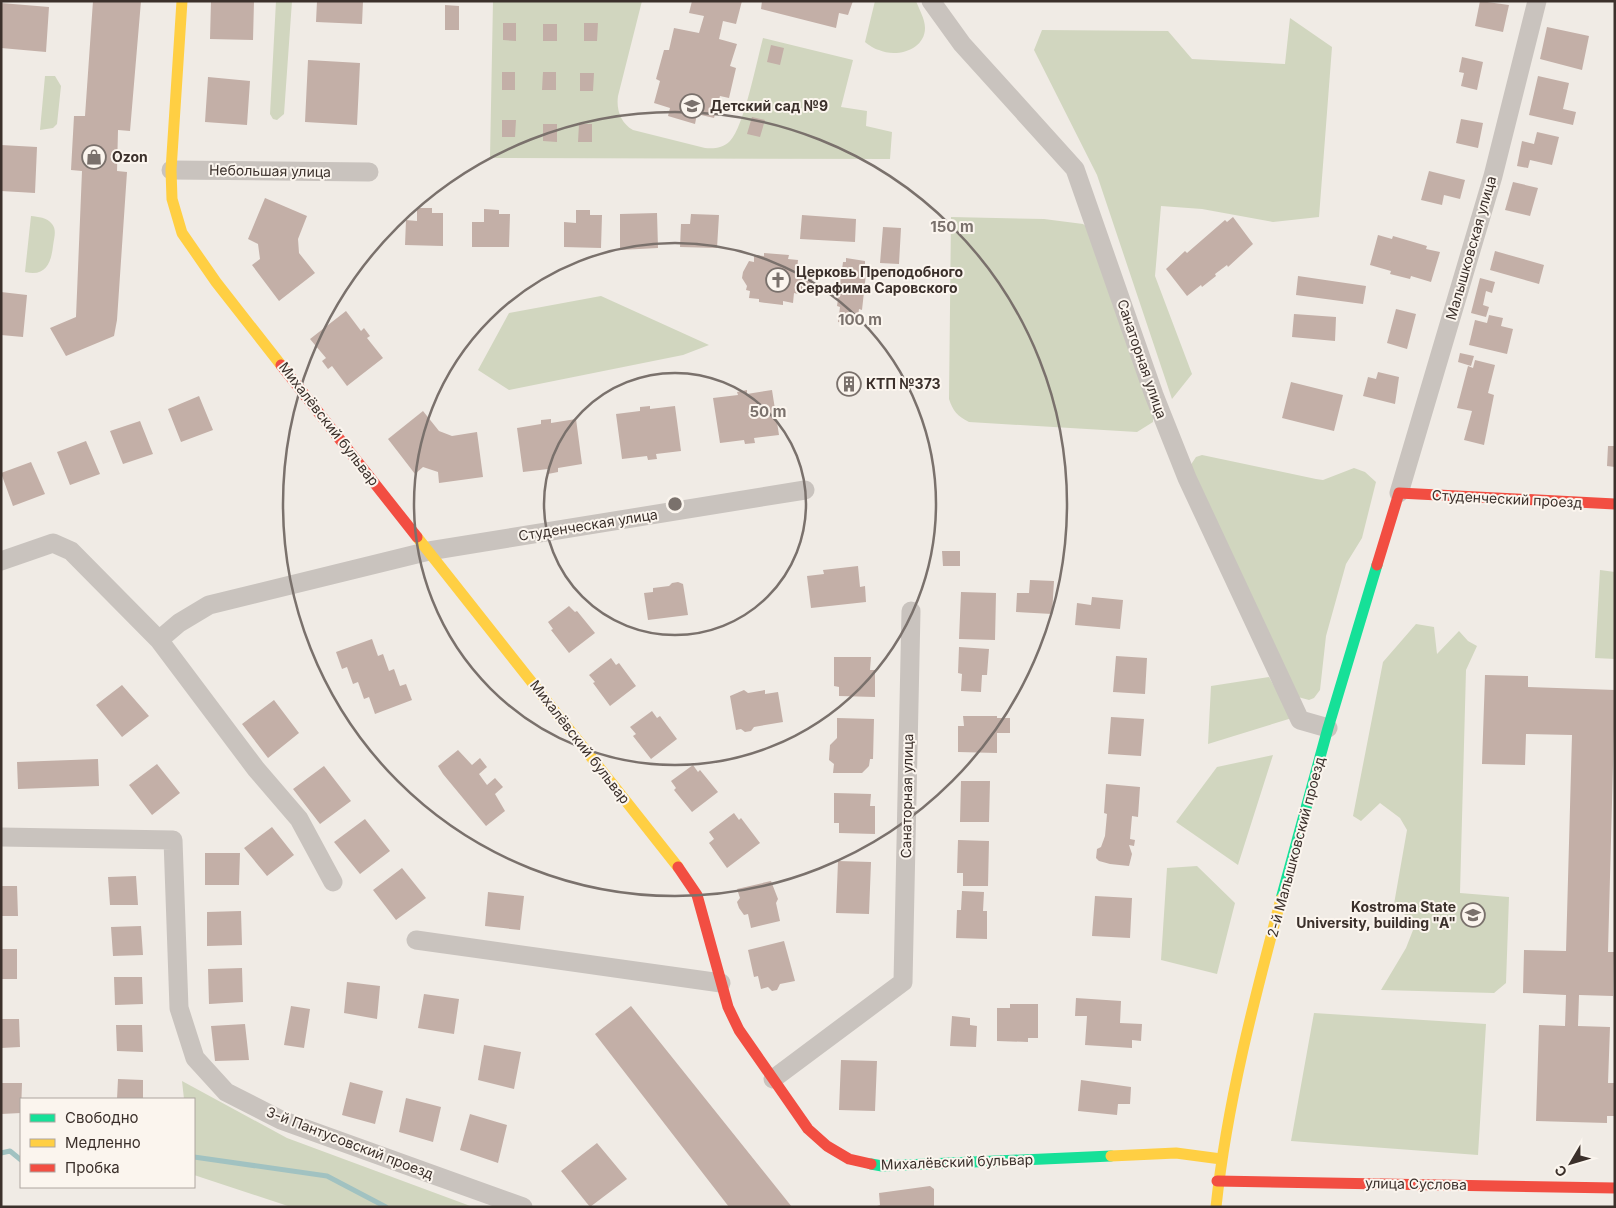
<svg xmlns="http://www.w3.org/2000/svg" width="1616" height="1208" font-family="Inter,sans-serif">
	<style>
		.green { fill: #d1d6bf }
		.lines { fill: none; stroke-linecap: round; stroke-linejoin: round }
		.stream { stroke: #a1c2c1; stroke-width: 5 }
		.building { fill: #c3afa7 }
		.street { stroke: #c9c3be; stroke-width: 19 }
		.fast { stroke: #16e098; stroke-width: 11 }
		.slow { stroke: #ffcf43; stroke-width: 11 }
		.jam { stroke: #f24e42; stroke-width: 11 }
		.ring { fill: none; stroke: #7a716c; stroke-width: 2.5 }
		.labels { text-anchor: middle; stroke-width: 4; stroke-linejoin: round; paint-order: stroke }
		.poi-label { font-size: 14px; font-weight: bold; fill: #3b302b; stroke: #fbf5ee; text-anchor: start }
		.street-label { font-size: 14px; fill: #3b302b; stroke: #fbf5ee }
		.centre { fill: #7a716c; stroke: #fbf5ee; stroke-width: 2.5 }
		.ring-label { font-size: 15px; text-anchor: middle; font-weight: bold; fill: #7a716c; stroke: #fbf5ee; stroke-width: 4; stroke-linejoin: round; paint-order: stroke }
	</style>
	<rect width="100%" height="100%" fill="#f0ebe5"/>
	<path class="green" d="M276,1H292L284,114L277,120L273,119L270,114Z
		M493,1H642L618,96C616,110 621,123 633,130L705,148C714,149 723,148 730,141C744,127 757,60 763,38L853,60L841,107L867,111L866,126L892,132L890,159L490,158Z
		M875,1H916C919,9 925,19 925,28C925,50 896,58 879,50C874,49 869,45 865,42Z
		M1290,18L1332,47L1319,217L1273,222L1202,209L1161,206L1155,276L1192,374L1172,399L1097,175L1034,50L1042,30L1168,31L1192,59L1285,64Z
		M45,76H55L61,86L57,124L53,128L40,130Z
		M31,216C38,217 47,217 52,224C57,230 54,238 53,246C51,263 46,277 25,272Z
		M951,217L1044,219L1083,224L1087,227L1153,415V422L1137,432L969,422C957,416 953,411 949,399Z
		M601,296L709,345L683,355L509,390L478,370L509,313Z
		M1202,455L1316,479L1323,480L1354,468L1365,472L1376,482L1362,538L1346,564L1326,636L1320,690L1314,698L1309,700L1298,697L1190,466L1196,457Z
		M1600,570L1615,572V659L1595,658Z
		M1416,624L1434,627L1437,654L1459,631L1468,641L1477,646L1466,670L1460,893L1509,897L1506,983L1494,993L1381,990L1406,948L1415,925L1394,904L1407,830L1400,818L1380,803L1361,821L1353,816L1383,662Z
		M1269,677L1292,718L1208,744L1211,686Z
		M1273,755L1238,865L1176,822L1217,767Z
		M1197,866L1235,903L1217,974L1161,960L1167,868Z
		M1314,1013L1486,1024L1478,1155L1291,1141Z
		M182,1081L287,1138L473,1207H291L194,1175V1099H184Z"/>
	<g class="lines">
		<path class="stream" d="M1,1153L10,1151L21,1160
			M194,1157L327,1176L386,1207"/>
	</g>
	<path class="building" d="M93,1H141L130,131L118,130L117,171L127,172L117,320L114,336L66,356L50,328L76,317L82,171L71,170L74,116H85Z
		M211,1H254L253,40L210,39Z
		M317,1H363L362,24L316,22Z
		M692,1H742L736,24L723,21L719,39L737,44L730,66L736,68L729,98L720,96L714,118L697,114L695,124L668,116L670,108L654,103L660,81L656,79L664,50H669L674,28L699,33L704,16L689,13Z
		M762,1H853L848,15L839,13L836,28L761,9Z
		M1480,1L1509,5L1503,32L1475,26Z
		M1,3L49,7L46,52L1,48Z
		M445,5L459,6V30H445Z
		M503,23H516V41L503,40Z
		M584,23H598L597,41H584Z
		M543,24H557V41H543Z
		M1547,27L1589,36L1582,70L1540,59Z
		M771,45L784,48L780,65L767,62Z
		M1462,57L1483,62L1477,90L1461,86L1464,73L1459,72Z
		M308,60L360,63L357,125L305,122Z
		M502,72H515V90H502Z
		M543,72H556V90H542Z
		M580,73H594L593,91H580Z
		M1538,76L1569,83L1563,109L1576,112L1573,125L1529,115Z
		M208,77L250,81L247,125L205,122Z
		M752,117L765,120L760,137L747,134Z
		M1461,119L1483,123L1478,148L1456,143Z
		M502,120H516L515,137H502Z
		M543,124H557V142L543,141Z
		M579,124H592V142H578Z
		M1537,132L1559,137L1552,165L1530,160L1528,168L1517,166L1522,141L1534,144Z
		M1,145L37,147L35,193L1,191Z
		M1429,171L1465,180L1460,199L1444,195L1442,205L1421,200Z
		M1513,182L1538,188L1530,216L1505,210Z
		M265,198L307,216L298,239L299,253L315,273L279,301L252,265L260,259L258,244L248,239Z
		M417,208H432V213H443V246L405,245L406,220L417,221Z
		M484,209L499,210V214H510L509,247H472V222H484Z
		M576,210H590V215H602L601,248L564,247V222L576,223Z
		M657,213L658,248L620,250V214Z
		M691,214L719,215L717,248L680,247L681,224H690Z
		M802,215L856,219L855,242L800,239Z
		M1233,217L1253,244L1228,267L1227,265L1215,274L1216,276L1202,287L1201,285L1187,296L1166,269L1185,251L1187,253L1225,220L1227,222Z
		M883,227L901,228L899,264L880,263Z
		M1378,235L1392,239L1393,236L1427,246L1426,249L1440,252L1431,282L1411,276L1410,279L1390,274L1391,271L1370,265Z
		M1495,251L1544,265L1539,284L1490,270Z
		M764,253L789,255L788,259L798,260L797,269H801L800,273L813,275L811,291L798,290V294L794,293L793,303L783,301V305L759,302V299L749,298L750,291L746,290L747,286L742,278L743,272L749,261L754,262V255L764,256Z
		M846,258L865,261V265H867L862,310L859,309L857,325L838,322L840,307L837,306L843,262H846Z
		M1298,276L1366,286L1363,304L1296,295Z
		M1480,278L1495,282L1492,293L1486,291L1483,305L1489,307L1486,317L1471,313Z
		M1,292L27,295L23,337L1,335Z
		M1396,309L1416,314L1407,349L1387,343Z
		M346,311L361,331L364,328L370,336L367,338L383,358L347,386L332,366L328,369L322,361L326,358L310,339Z
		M1294,314L1336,317L1335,341L1292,337Z
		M1489,315L1503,318L1501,326L1513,329L1507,354L1469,345L1475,320L1487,323Z
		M1460,353L1474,356L1471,366L1458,362Z
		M1475,360L1495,365L1488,393L1494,395L1484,445L1464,440L1472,411L1457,408L1468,366L1473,368Z
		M1378,372L1399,377L1395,404L1363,396L1368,377L1376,379Z
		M1291,382L1343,395L1334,431L1282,418Z
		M747,390V394L772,390L779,435L754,438L755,443L745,444L744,440L720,443L713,398L738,395L737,392Z
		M199,396L213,430L181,442L168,409Z
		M650,406V409L675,406L681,451L656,454L657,459L648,460L647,456L622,459L616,414L640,411V407Z
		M423,411L439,431L452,436L477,432L483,477L439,483L438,472L423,467L415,474L388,439Z
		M551,419V423L576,419L582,464L558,468V472L548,474V469L523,472L517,428L541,424V420Z
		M140,421L153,454L123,464L110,431Z
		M86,441L100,474L70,485L57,452Z
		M1608,446H1615V467L1607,466Z
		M31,462L45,494L13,506L1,473Z
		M942,551H960V566H943Z
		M858,566L860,587L865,586L866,602L811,608L807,576L824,574L823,570Z
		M1030,580L1054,581L1052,614L1016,612L1017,593H1029Z
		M678,582L683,584L688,615L648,620L644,593L653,592V588L669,586L672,583Z
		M961,592L996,593L995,640L959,639Z
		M1092,597L1123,600L1120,629L1075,625L1077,603L1091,605Z
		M569,606L575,612L577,611L595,633L569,653L551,630L553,629L548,622Z
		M372,639L378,656L383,654L389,671L394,669L400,686L406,684L412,700L375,714L369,697L364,699L358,682L353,684L347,667L342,669L336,652Z
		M959,647L989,649L987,675H982L981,692L961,691L962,674L958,673Z
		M1116,656L1147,658L1145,694L1113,692Z
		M834,657H871L870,670H875V697L839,696V687L834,686Z
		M611,658L616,665L619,663L636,686L610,706L593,683L595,682L589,675Z
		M1485,675L1528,676V687L1615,690L1608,952H1614L1613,996L1579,995L1578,1026L1610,1027L1608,1083H1615L1614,1116H1607V1123L1536,1121L1539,1025L1565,1026L1566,995L1523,993L1524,950L1566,951L1572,735L1526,734L1525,765L1482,764Z
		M122,685L149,716L122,737L96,705Z
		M744,690L748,693L765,690V694L778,692L783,722L754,727L751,731L745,732L741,729L736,730L730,696Z
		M274,700L299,733L268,758L242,724Z
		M652,711L657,718L660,716L677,739L651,759L633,736L636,734L630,727Z
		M963,716H997V718H1010V733H997V753L958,752V726H964Z
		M1111,717L1144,719L1141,756L1108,754Z
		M837,718L874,719L873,759H870L869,766L862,773H833L834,764L829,760L830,745L837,738Z
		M458,750L472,765L480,758L487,767L479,774L487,785L495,778L503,787L495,794L505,811L486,826L443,774L438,766Z
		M98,759L99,786L18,789L17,762Z
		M157,764L180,793L152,815L129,785Z
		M693,765L698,772L700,770L718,792L692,812L674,790L676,788L671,781Z
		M324,766L351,801L320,824L293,789Z
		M961,781H990L989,822H960Z
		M1106,784L1140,787L1138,817L1132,816L1130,839L1135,840L1134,846L1129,845L1132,854L1129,866L1110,864L1099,861L1096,858L1097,849L1101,847L1105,836L1107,814L1104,813Z
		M834,793L871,794L870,806H875V834L839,833V823H834Z
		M734,813L739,820L741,818L760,843L727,868L709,843L714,839L709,832Z
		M365,819L390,851L360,874L334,842Z
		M272,827L294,855L267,876L244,848Z
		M958,840L989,841L988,886H963V873H957Z
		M205,853H240L239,885H205Z
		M838,861L871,862L869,914L836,913Z
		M402,868L426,898L396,920L373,890Z
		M136,876L138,905H110L108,877Z
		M771,881L778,899L776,903L780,921L751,928L748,914L744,915L739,908L737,902L740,898L737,889Z
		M1,886H17L18,916H1Z
		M962,891L984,892L983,911H987V939L956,938L957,910H961Z
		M488,892L524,896L520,930L485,926Z
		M1095,896L1132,898L1130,938L1092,936Z
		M241,911L242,945L207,946V912Z
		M141,926L143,955L113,956L111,927Z
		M784,941L795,981L780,984L777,990L772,991L768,987L761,989L758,976L754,977L748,950Z
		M1,949H17V979H1Z
		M242,968L243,1002L209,1004L208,969Z
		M114,977H142L143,1004L115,1005Z
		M347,982L380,986L377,1019L344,1013Z
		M424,994L459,999L454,1034L418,1028Z
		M1076,998L1121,1001L1120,1023L1142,1024L1141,1041L1132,1040V1048L1085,1045L1087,1016H1075Z
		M1010,1004H1038V1038H1028V1042L997,1041V1008H1010Z
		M291,1006L310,1009L304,1048L284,1045Z
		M631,1006L792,1207H729L595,1034Z
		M952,1016L970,1018V1025L977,1026L976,1047L950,1046Z
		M1,1019H19L20,1047L1,1048Z
		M245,1024L249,1060L215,1061L211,1026Z
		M116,1025H142L143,1052L117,1051Z
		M484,1045L521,1052L514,1089L478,1080Z
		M841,1060L877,1061L875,1111L839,1110Z
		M118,1079L143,1080V1099H117Z
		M1081,1080L1131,1087L1130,1104H1118L1117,1115L1078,1111Z
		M350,1082L383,1091L375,1124L342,1115Z
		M1,1083H22L21,1113L1,1114Z
		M406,1098L441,1107L433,1142L399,1132Z
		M470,1114L507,1125L498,1163L460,1150Z
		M597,1143L627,1179L590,1207L561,1171Z
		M930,1186L934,1189V1207H874L880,1205L879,1193Z"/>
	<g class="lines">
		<path class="street" d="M931,1L962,44L1075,169L1154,395L1187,478L1300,720L1328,728
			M171,170L369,172
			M1399,493L1493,176L1537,1
			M1,561L53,543L71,551L159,640L256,769L299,819L333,882
			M159,640L179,623L209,605L429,551L805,490
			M1,837L173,840L179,1008L195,1058L226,1092L281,1120L523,1207
			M416,940L721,983
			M773,1079L903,982L911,611"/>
		<path class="fast" d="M1281,899L1328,728L1377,565
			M871,1164L882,1166L1111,1156"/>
		<path class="slow" d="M182,1L171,170L172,199L182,233L216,282L281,365
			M417,537L678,867
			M1111,1156L1176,1153L1221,1159
			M1216,1207C1227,1103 1254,1000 1281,899"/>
		<path class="jam" d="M281,365L417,537
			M1377,565L1399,493L1615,504
			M678,867L697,895L728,1007L739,1030L808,1129L827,1146L849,1159L871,1164
			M1217,1181L1615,1188"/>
	</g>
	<g class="ring">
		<circle cx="675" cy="504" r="131"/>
		<circle cx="675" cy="504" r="261"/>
		<circle cx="675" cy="504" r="392"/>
	</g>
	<defs>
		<g id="school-ring" transform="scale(1.25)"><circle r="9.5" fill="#fbf5ee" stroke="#7a716c" stroke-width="1.5"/><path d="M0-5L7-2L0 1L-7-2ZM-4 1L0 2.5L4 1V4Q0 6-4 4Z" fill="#7a716c"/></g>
		<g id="shop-ring" transform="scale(1.25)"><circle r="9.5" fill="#fbf5ee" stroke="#7a716c" stroke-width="1.5"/><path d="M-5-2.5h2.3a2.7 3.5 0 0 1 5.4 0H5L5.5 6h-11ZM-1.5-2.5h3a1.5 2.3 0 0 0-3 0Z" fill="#7a716c"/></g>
		<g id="church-ring" transform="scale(1.25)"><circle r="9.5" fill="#fbf5ee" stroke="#7a716c" stroke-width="1.5"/><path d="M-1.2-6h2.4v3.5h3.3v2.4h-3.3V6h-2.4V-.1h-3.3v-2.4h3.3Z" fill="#7a716c"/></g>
		<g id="building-ring" transform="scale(1.25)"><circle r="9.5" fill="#fbf5ee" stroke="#7a716c" stroke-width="1.5"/><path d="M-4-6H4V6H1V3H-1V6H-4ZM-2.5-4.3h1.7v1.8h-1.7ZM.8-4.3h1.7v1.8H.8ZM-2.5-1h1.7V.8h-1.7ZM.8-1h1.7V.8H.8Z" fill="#7a716c"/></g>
		<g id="university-ring" transform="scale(1.25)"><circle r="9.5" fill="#fbf5ee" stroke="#7a716c" stroke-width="1.5"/><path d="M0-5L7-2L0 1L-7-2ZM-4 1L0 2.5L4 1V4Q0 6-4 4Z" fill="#7a716c"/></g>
	</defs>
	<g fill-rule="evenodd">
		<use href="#school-ring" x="692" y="106"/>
		<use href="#shop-ring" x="94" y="157"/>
		<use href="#church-ring" x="778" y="280"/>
		<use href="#building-ring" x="849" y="384"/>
		<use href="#university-ring" x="1473" y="915"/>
	</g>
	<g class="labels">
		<g class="poi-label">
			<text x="710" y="111">Детский сад №9</text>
			<text x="112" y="162">Ozon</text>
			<text x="796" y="277">Церковь Преподобного<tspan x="796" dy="16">Серафима Саровского</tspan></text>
			<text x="866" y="389">КТП №373</text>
			<text x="1456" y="912" text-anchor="end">Kostroma State<tspan x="1456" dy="16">University, building "A"</tspan></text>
		</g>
		<g class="street-label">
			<text transform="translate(270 171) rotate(1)" y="5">Небольшая улица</text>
			<text transform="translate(1471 248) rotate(-74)" y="5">Малышковская улица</text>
			<text transform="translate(1142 359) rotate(71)" y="5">Санаторная улица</text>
			<text transform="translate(329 424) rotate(52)" y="5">Михалёвский бульвар</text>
			<text transform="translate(1507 499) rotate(3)" y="5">Студенческий проезд</text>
			<text transform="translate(588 525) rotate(-9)" y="5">Студенческая улица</text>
			<text transform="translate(580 742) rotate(52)" y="5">Михалёвский бульвар</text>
			<text transform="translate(907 796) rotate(-89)" y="5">Санаторная улица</text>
			<text transform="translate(1296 847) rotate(-75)" y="5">2-й Малышковский проезд</text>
			<text transform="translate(350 1143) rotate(21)" y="5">3-й Пантусовский проезд</text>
			<text transform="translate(957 1162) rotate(-2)" y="5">Михалёвский бульвар</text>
			<text transform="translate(1416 1184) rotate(1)" y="5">улица Суслова</text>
		</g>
	</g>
	<circle cx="675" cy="504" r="8" class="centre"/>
	<g class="ring-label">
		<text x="952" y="232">150 m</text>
		<text x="860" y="325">100 m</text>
		<text x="768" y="417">50 m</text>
	</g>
	<rect width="1616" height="1208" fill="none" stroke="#3b302b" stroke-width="5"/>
	<rect x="20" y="1098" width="175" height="90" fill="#fbf5ee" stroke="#aea6a0"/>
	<rect x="30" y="1114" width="25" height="8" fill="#16e098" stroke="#aea6a0"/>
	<text x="65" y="1123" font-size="15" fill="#3b302b">Свободно</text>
	<rect x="30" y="1139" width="25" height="8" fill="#ffcf43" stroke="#aea6a0"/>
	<text x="65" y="1148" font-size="15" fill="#3b302b">Медленно</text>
	<rect x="30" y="1164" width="25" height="8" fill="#f24e42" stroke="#aea6a0"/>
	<text x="65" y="1173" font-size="15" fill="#3b302b">Пробка</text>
	<g transform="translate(1571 1163) rotate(232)" stroke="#fbf5ee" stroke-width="4" paint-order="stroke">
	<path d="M0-4L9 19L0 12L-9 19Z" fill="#3b302b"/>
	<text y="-8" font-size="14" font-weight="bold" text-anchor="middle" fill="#3b302b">С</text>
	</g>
</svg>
